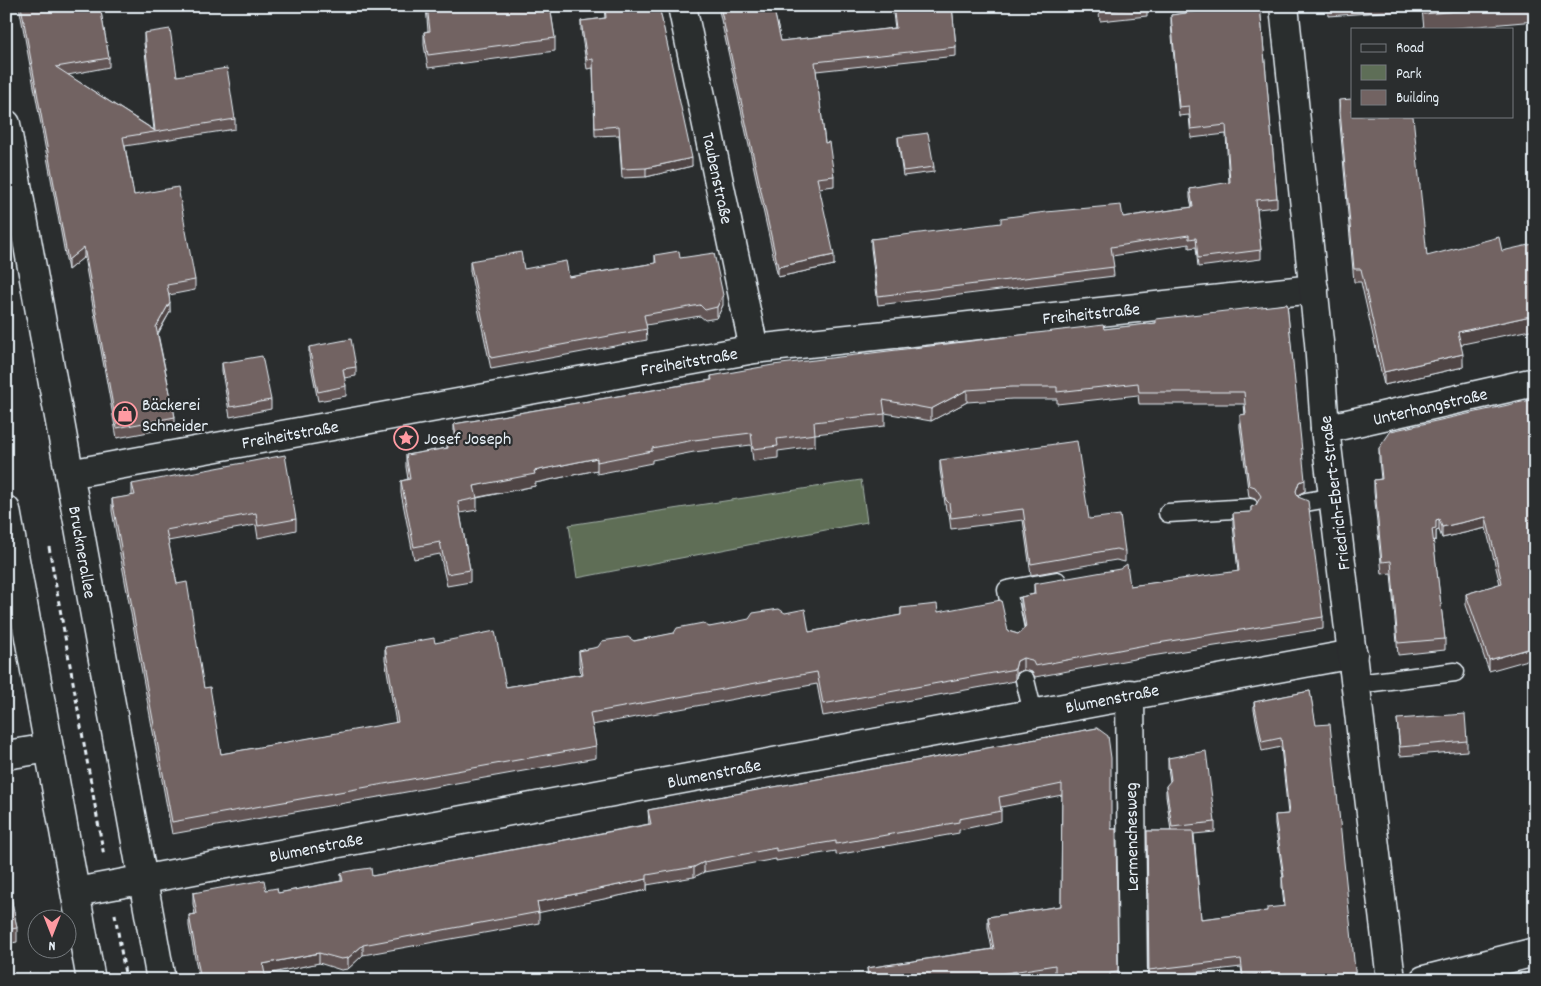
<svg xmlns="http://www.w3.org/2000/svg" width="1541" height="986" font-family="Dekko,sans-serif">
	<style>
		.green { fill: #5e6e57; stroke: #a3b0a8 }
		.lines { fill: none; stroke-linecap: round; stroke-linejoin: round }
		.service-casing { stroke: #e8f1f8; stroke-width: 21 }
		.minor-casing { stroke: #e8f1f8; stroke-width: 31 }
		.secondary-casing { stroke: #e8f1f8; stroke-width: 31 }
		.path { stroke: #e8f1f8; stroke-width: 3; stroke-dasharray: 5 4; stroke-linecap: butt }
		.service { stroke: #2a2d2e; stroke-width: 18 }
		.minor { stroke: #2a2d2e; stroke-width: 28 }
		.secondary { stroke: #2a2d2e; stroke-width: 28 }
		.wall { fill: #625554; stroke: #e8f1f8 }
		.shaded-wall { fill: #504545; stroke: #e8f1f8 }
		.building { fill: #726362; stroke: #e8f1f8 }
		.labels { text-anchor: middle; stroke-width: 4.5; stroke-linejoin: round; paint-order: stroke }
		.street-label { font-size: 18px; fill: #e8f1f8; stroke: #2a2d2e }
		.poi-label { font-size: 18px; fill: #e8f1f8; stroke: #2a2d2e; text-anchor: start }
	</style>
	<rect width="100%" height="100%" fill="#2a2d2e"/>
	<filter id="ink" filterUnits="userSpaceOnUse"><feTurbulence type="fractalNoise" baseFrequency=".02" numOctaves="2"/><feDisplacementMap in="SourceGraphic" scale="10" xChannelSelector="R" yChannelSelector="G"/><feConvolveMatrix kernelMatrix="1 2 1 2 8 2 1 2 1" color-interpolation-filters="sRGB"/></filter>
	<g filter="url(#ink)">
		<path class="green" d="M861,480L867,522L577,578L569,525Z"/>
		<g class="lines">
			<g class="service-casing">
				<path id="service" d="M1306,502L1334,497
					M1168,513L1250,508
					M1016,636L1007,590L1057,581
					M1025,680L1033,713
					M1357,684L1455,672"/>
			</g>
			<g class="minor-casing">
				<path id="minor" d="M682,6L754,349
					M6,124L161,980
					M1325,429L1535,382
					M69,474L754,349L1314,289
					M6,510L91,980
					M1130,694L1133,980
					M6,755L49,748
					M76,892L1353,654
					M1424,980L1535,952"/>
			</g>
			<g class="secondary-casing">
				<path id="secondary" d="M1284,6L1319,342L1325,429L1391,980"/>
			</g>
			<path class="path" d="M49,547L104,856
				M115,914L126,980"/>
			<use href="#service" class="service"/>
			<use href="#minor" class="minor"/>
			<use href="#secondary" class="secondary"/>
		</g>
		<path class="wall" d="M19,6H100L109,58V67L68,75L154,130L144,43V33L177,76L235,119V129L125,146L134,195L195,280V290L169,295L170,312L158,334L175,417V427L117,438L84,257L68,270Z
			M426,6H550L555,38V51L428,68L424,45V32L428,31Z
			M604,6H659L692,166L646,177L622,178L619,135L595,136L593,68L587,69L581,30V21L605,18Z
			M718,6H773L781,41L895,28L892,6H952L956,47V56L816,71L825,143L834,176V186L819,188L834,265L778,277Z
			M1098,6H1147V16L1100,21Z
			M1215,6H1260L1277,198V207L1257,209L1261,250V259L1198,267L1196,247L1189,248V244L1112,256L1114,276L878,305L871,248V239L1123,217L1192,207L1190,198V189L1229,183L1226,134L1191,138L1189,115L1179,116L1171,24V15L1215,9Z
			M1327,6H1535V21L1445,29H1424L1422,9L1328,16Z
			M1339,100L1427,256L1461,344L1463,367L1384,385L1361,282H1354L1339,113Z
			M898,137L934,167V172L903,176L898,142Z
			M655,255L680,258L723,305L717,318L705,320L700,316L646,325L647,340L491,369L470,271V261L569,277L655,263Z
			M1287,304L1305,491L1299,494L1298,497L1323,617V629L1145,657L1035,677L1032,672L1023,670L1017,673L1015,681L823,716L817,684L592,725L596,746V758L172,834L112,511V499L132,496V484L296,519V530L258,538L256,525L168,541L177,584L221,754L396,723L385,659V647L435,643L506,687L581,674L579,663V651L709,627L809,632L901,615V608L938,612L1008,631L1018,634L1025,629L1021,609V597L1034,594V584L1130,586L1238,572L1233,525V513L1251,512V507L1256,505L1257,502L1255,499L1249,497L1240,427V415H1245L1244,404H1139L1138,395L1057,404V399H1012L967,402L931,421L885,413V426L815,434V446L778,451V458L753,461L751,445L694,452L652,460V463L597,474V470L535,483V486L477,498V510L460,513L470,570V582L447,586L440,554L414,559L401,493V481L408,479L406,467V455L447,448V443L455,442L454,436V424L711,380V376L1156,323Z
			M309,347L356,367V376L344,378L346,386V396L318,401L309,356Z
			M222,363L271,400V409L230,417L222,372Z
			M1535,399L1489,671L1466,605V594L1500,584L1486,528L1442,538L1439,530L1436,531V540H1433L1445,639V650L1398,655L1391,573L1382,574L1374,492V480L1381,479L1379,460V448Z
			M940,460L1089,519L1125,551V562L1116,560L1031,575L1023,520L951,529L949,514L946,510L940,470Z
			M1310,691L1356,980H1243L1241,967L1149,978L1147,831H1171L1166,795V786L1170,782L1168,768V758L1215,822V832L1194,834L1201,919L1267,911L1284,906L1282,886V877H1283L1275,824V815L1288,814L1281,747L1262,751L1254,710V702Z
			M1397,719L1467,741V751L1400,756Z
			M1097,728L1111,829H1116L1118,980H1055V976L1031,980H868L867,968L992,949L988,928V917L1061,906L1062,795L1001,807V821L959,830V833L836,855V851L776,861V859L704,872L694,877L647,885V890L539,912V923L363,955L348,969L341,970L319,963L265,974L266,980H199L189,926V915L195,914L193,904V893L266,890L278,893L341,881V873L372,876L649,824L648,810Z
			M6,871L17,928V942L6,944Z"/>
		<path class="shaded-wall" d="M692,158V166L646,177V168Z
			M84,247V257L68,270V260Z
			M834,255V265L778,277V267Z
			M723,295V305L717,318V307Z
			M170,302V312L156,336V327Z
			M1535,315V329L1458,345V332Z
			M1463,354V367L1384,385V372Z
			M967,390V402L931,421V409Z
			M597,458V470L535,483V486L474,498V486L534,471Z
			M1305,480V491L1299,494L1296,503V491L1299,482Z
			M1532,490H1535V501Z
			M1486,517V528L1442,538V527Z
			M1439,519V530L1436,531V540L1432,541V529L1436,520Z
			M1535,647V658L1489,671V660Z
			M1023,658V670L1017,673L1015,681V669L1017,661Z
			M704,862V872L694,877V867Z
			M647,879V890L537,913V902Z
			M363,945V955L348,969V958Z
			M319,953V963L263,975V964Z"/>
		<path class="building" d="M21,6H100L109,58L56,67L155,131L144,33L170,29L177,76L227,68L235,119L123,137L134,195L178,187L195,280L167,285L170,302L156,327L175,417L117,428L84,247L68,260Z
			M427,6H550L555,38L428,55L424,32L430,31Z
			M605,6H659L692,158L646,168L622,169L619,126L595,128L593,59L587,60L581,21L606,18Z
			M720,6H773L781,41L896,28L893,6H952L956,47L815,62L825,143L829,142L834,176L817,178L834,255L778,267Z
			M1099,6H1147L1100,12Z
			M1216,6H1260L1277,198L1256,200L1261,250L1198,258L1196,238L1189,239V235L1111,247L1114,267L878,296L871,239L1001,223V218L1046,212L1121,205L1123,217L1193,207L1190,189L1230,182L1226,125L1191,129L1189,106L1179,107L1171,15L1216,9Z
			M1423,6H1516L1424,14Z
			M1352,99V116H1413L1427,256L1499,237L1502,251L1533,244L1535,251V315L1458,332L1463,354L1384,372L1361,269H1354L1339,100Z
			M928,133L934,167L903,171L898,137Z
			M679,251L680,258L714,253L723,295L717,307L705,310L700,305L644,315L647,329L491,358L470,261L521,252L524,269L566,261L569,277L656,263L655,255Z
			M1287,304L1305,480L1299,482L1296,491L1298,497L1308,501L1323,617L1145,645L1035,666L1032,660L1023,658L1017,661L1015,669L823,704L817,672L590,713L596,746L172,822L112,499L135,495L132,484L285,455L296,519L258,526L256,513L166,530L177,584L187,582L204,688L210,687L221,754L398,722L385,647L434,638L435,643L495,631L506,687L583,674L579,651L598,647L602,641L628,637L634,641L674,633L677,628L703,623L709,627L730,623L749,619L753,613L779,609L785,613L805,609L809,632L901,615V608L937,604L938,612L1001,600L1008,631L1018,634L1026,627L1021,597L1035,594L1034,584L1120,569L1127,564L1130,586L1239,571L1233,513L1251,512V507L1256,505L1261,496L1255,487L1249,485L1240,415L1246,414L1244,392H1139L1138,383L1057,392V387H1012L967,390L931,409L883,400L885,414L814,422L815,434L777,439L778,446L753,449L751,433L694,440L652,448V451L597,462V458L534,471L535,474L474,486L477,498L458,502L470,570L447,574L440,542L414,547L401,481L410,479L406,455L448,448L447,443L457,442L454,424L712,380L711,376L773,365L1103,325L1104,329L1156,323V319Z
			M351,339L356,367L343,369L346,386L318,392L309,347Z
			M262,356L271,400L230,407L222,363Z
			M1535,399V490H1532L1535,501V647L1489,660L1466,594L1502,583L1486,517L1442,527L1439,519L1436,520V528L1432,529L1445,639L1398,643L1391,561L1382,562L1374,480L1382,479L1379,448L1391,431Z
			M1077,441L1089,519L1120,515L1125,551L1116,549L1031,564L1023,509L951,518L949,503L946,500L940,460Z
			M1310,691L1316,725L1330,724L1356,980H1275L1274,972L1243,976L1241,959L1149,970L1147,831H1193L1201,919L1267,911V908L1285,906L1282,877H1284L1275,815L1289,814L1281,738L1262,742L1254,702Z
			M1465,714L1467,741L1400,747L1397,719Z
			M1097,728L1108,736L1111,758V829H1116L1118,972L1110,973V980H1055V965L963,980H869L867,968L994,949L988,917L1061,906L1062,784L999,797L1001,811L959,819V822L836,844V841L776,851V848L704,862L694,867L647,875V879L537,902L539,912L363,945L348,958L341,959L319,953L263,964L266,980H201L189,915L197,914L193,893L264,880L266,890L277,888L278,893L343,881L341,873L356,870L371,868L372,876L651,824L648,810Z
			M1206,751L1215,822L1172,827L1166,786L1171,780L1168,758Z
			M6,871L17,928L6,930Z
			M1525,974L1526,980H1503Z"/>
	</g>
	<defs>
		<g id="shop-ring" transform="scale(1.25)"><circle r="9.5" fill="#2a2d2e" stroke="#ff9aa2" stroke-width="1.5"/><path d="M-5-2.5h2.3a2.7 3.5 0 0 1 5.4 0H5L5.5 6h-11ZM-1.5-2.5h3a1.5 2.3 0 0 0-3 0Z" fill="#ff9aa2"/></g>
		<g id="sight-ring" transform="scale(1.25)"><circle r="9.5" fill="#2a2d2e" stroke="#ff9aa2" stroke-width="1.5"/><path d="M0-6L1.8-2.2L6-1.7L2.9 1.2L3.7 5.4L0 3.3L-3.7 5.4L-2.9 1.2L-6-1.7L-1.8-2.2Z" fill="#ff9aa2"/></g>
	</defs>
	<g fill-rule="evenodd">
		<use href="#shop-ring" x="125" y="414"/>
		<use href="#sight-ring" x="406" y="438"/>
	</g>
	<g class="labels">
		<g class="street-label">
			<text transform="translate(718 178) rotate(78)" y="6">Taubenstraße</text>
			<text transform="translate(1091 313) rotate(-6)" y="6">Freiheitstraße</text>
			<text transform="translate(689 361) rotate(-10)" y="6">Freiheitstraße</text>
			<text transform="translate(1430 406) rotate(-13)" y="6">Unterhangstraße</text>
			<text transform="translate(290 434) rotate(-10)" y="6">Freiheitstraße</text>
			<text transform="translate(1334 493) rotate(-97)" y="6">Friedrich-Ebert-Straße</text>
			<text transform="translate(83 552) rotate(80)" y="6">Brucknerallee</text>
			<text transform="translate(1112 698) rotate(-11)" y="6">Blumenstraße</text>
			<text transform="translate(714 773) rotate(-11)" y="6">Blumenstraße</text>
			<text transform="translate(1131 837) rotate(-91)" y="6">Lermenchesweg</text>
			<text transform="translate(316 847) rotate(-11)" y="6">Blumenstraße</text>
		</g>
		<g class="poi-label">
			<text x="142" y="410">Bäckerei<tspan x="142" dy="21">Schneider</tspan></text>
			<text x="424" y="444">Josef Joseph</text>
		</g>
	</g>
	<rect width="1541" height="986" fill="none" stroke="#2a2d2e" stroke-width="25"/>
	<rect x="12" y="12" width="1516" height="961" fill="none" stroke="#e8f1f8" stroke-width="2" filter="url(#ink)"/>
	<rect x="1351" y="28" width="162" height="90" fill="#2a2d2e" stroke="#767b7f"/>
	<rect x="1361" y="44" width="25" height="8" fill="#2a2d2e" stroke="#767b7f"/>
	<text x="1396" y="52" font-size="15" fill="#e8f1f8">Road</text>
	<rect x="1361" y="65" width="25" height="15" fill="#5e6e57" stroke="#767b7f"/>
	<text x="1396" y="78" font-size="15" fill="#e8f1f8">Park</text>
	<rect x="1361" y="90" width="25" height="15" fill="#726362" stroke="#767b7f"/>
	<text x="1396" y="102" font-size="15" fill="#e8f1f8">Building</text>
	<g transform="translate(52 934) rotate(180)"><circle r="24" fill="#2a2d2e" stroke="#767b7f"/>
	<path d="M0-4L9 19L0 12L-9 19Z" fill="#ff9aa2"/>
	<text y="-8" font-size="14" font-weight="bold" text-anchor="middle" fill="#e8f1f8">N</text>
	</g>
</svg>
